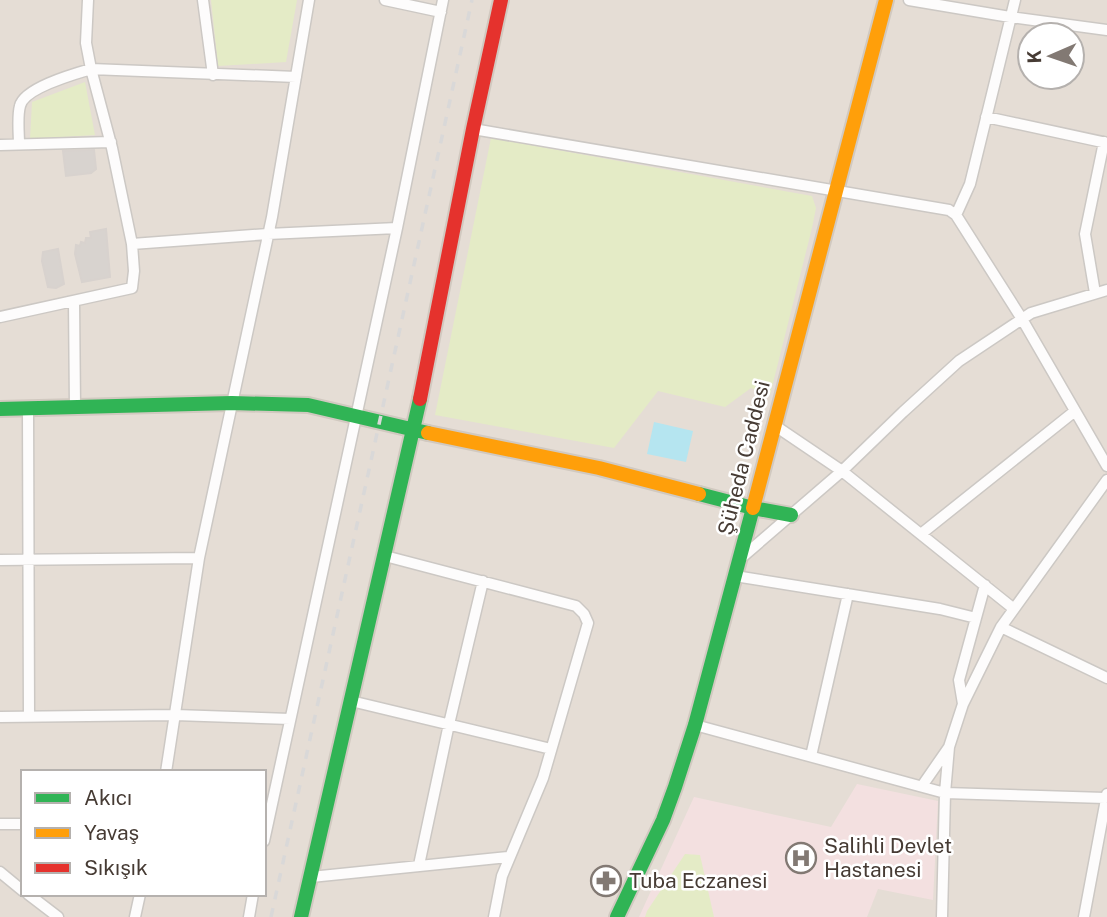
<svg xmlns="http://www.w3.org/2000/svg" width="1107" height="917" font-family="'Public Sans',sans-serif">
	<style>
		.residential { fill: #e5ddd5; fill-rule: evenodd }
		.medical { fill: #f3e0e0 }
		.green { fill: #e4ebc6 }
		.water { fill: #b5e5f0 }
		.building { fill: #d8d3cf; stroke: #d8d2ce; stroke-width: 2 }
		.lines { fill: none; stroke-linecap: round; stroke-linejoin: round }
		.street-casing { stroke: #ccc8c4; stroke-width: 13 }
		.fast-casing { stroke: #d1c9c0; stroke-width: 18 }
		.slow-casing { stroke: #d1c9c0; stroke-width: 18 }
		.jam-casing { stroke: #d1c9c0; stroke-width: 18 }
		.street { stroke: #fdfcfc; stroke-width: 10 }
		.fast { stroke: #30b455; stroke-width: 14 }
		.slow { stroke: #ff9f0a; stroke-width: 14 }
		.jam { stroke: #e5322d; stroke-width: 14 }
		.rail { stroke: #d9d8d8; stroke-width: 3.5; stroke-dasharray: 9 9; stroke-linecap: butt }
		.labels { text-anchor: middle; stroke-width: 5; stroke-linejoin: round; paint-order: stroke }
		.street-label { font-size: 21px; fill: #463b34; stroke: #fff }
		.poi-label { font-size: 21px; fill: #463b34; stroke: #fff; text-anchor: start }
	</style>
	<rect width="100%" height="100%" fill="#f0ece8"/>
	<path class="residential" d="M0,0H1107V917H0ZM1030,35H1072V77H1030ZM23,772H264V894H23Z"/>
	<path class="medical" d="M857,784L938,801L933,900L878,889L867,917H639L694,797L831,827Z"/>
	<path class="green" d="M211,0H297L286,62L218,66Z
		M85,82L95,135L30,139L32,102Z
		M491,138L812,196L816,208L812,228L770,395L751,388L725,407L658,391L614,448L435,415Z
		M685,854L700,855L714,917H645L647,911Z"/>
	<path class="water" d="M654,422L693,431L686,462L647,454Z"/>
	<path class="building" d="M94,150L96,169L91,173L66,176L63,151Z
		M106,229L110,277L82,282L75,254L76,245L80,246L81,242L85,243L86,238H91L90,232Z
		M58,249L64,284L56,288L48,287L42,261L43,252Z"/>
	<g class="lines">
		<g class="street-casing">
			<path id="street" d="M203,0L213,75
				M385,0L441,12
				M909,0L1010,17L1107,30
				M986,117L1107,143
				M473,129L949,210L956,215L1022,319L1107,466
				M19,144C19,134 17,116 20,106C24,88 74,74 91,69L296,77
				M0,145L111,142
				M956,215L970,184L1015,0
				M132,244L268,234L397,228
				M1095,293L1085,234L1104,142
				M74,301L75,407
				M0,317L132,288L134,271L132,244L112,148L91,69L86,43L88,0
				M28,408L29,717
				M774,425L842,471L1014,609
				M921,534L1075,411
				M385,556L576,606L584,614L588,623L543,778L502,876L494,917
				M740,559L842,471L903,412L959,361L1031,313L1107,290
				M0,560L199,558
				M735,576L940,609L976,618
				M1001,627L1107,678
				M351,701L551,749
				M963,704L959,680L985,585
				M0,717L175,715L290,719
				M695,725L945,793L1105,798
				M811,756L848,594
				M166,772L199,558L272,217L309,0
				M922,786L949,747L963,704L1001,627L1107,480
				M0,824H23
				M264,841L397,228L443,0
				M419,865L449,724L483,581
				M0,872L23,891
				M311,877L508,857
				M28,894L58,917
				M135,917L140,894
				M249,917L253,894
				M942,917L945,793L949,747
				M1084,917L1107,794"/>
		</g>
		<g class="fast-casing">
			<path id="fast" d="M0,409L232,403L308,405L428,433
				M699,494L753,508L791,515
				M301,917L420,399
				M617,917L663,820L675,787L695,725L753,508"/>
		</g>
		<g class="slow-casing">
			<path id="slow" d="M428,433L599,468L699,494
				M753,508L886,0"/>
		</g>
		<g class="jam-casing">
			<path id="jam" d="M420,399L473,129L501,0"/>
		</g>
		<use href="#street" class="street"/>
		<use href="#fast" class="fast"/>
		<use href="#slow" class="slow"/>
		<use href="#jam" class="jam"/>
		<path class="rail" d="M271,917L472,0"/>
	</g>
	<defs>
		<g id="hospital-ring" transform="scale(1.575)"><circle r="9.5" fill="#fff" stroke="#827973" stroke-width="1.5"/><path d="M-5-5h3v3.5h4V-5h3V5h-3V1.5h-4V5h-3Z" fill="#827973"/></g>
		<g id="pharmacy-ring" transform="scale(1.575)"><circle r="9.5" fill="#fff" stroke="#827973" stroke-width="1.5"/><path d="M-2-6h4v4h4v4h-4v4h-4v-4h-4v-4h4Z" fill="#827973"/></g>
	</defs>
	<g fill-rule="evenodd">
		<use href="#hospital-ring" x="801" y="858"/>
		<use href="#pharmacy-ring" x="606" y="881"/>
	</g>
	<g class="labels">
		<g class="street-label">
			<text transform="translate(744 458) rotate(-76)" y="7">Şüheda Caddesi</text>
		</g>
		<g class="poi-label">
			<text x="824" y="853">Salihli Devlet<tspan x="824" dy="24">Hastanesi</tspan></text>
			<text x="629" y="888">Tuba Eczanesi</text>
		</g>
	</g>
	<rect x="21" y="770" width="245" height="126" fill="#ffffff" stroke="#b5b1ae" stroke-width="2"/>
	<rect x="35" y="793" width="35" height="10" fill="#30b455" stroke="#b5b1ae" stroke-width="2"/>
	<text x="84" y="805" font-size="21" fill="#463b34">Akıcı</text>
	<rect x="35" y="828" width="35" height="10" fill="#ff9f0a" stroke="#b5b1ae" stroke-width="2"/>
	<text x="84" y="840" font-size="21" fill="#463b34">Yavaş</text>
	<rect x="35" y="863" width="35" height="10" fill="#e5322d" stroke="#b5b1ae" stroke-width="2"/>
	<text x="84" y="875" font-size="21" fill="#463b34">Sıkışık</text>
	<g transform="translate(1051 56) rotate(268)"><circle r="33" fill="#ffffff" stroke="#b5b1ae" stroke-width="2"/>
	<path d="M0-5L12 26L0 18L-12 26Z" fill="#827973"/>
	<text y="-10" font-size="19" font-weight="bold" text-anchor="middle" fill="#463b34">K</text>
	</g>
</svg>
